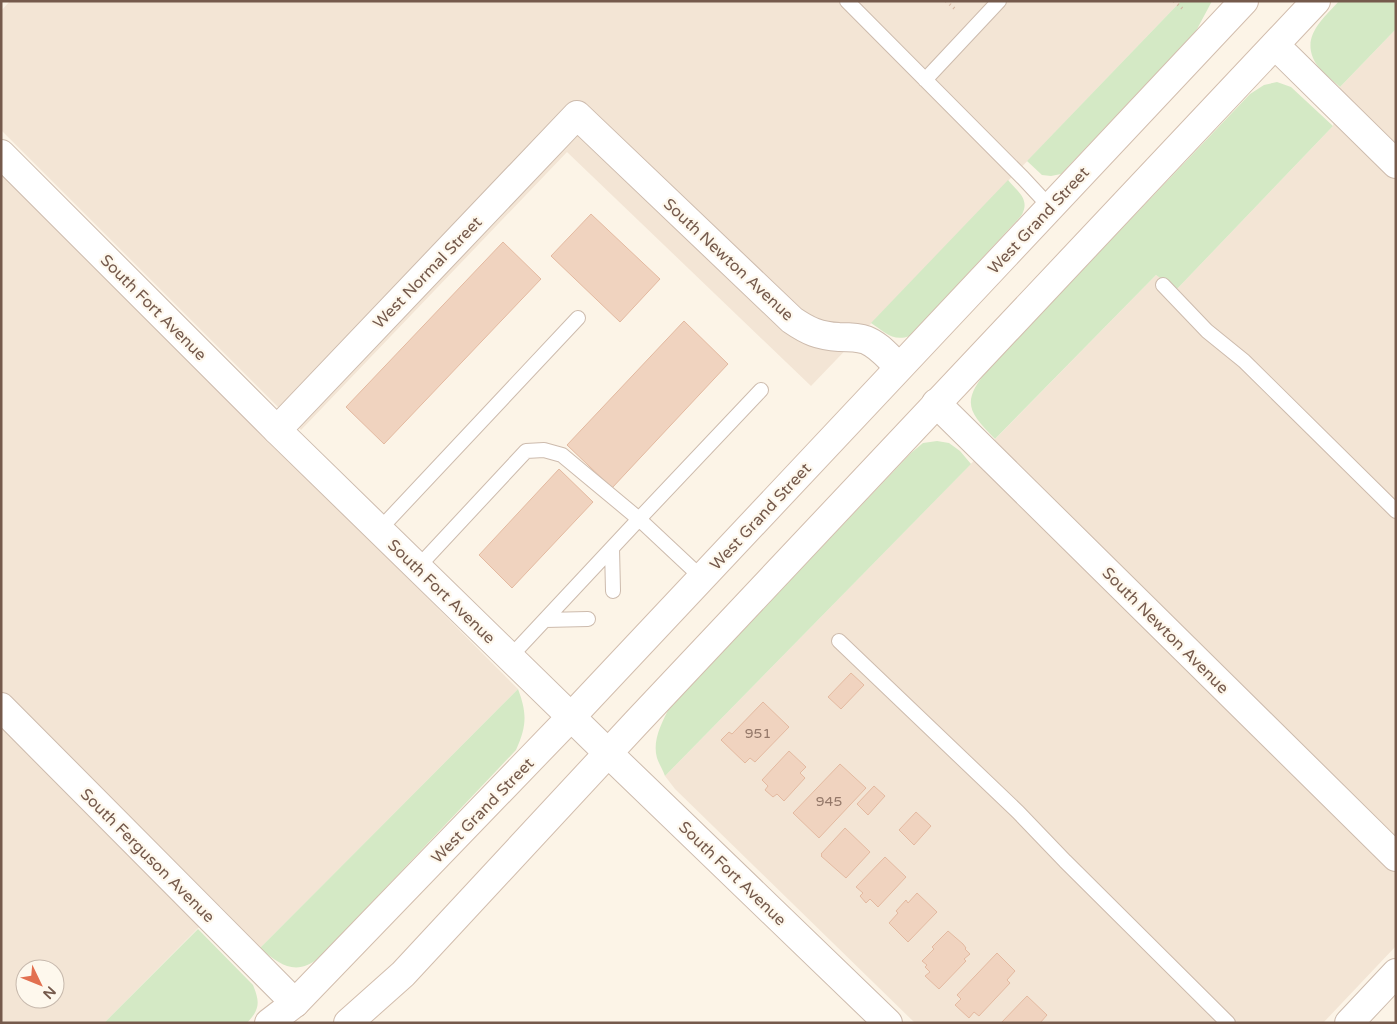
<svg xmlns="http://www.w3.org/2000/svg" width="1397" height="1024" font-family="'Varela Round',sans-serif">
	<style>
		.residential { fill: #f3e5d5; fill-rule: evenodd }
		.green { fill: #d4e9c5 }
		.building { fill: #f0d3bf; stroke: #e3b9a0 }
		.lines { fill: none; stroke-linecap: round; stroke-linejoin: round }
		.service-casing { stroke: #cdbbad; stroke-width: 16 }
		.minor-casing { stroke: #cdbbad; stroke-width: 30 }
		.tertiary-casing { stroke: #cdbbad; stroke-width: 30 }
		.secondary-casing { stroke: #d2bdad; stroke-width: 30 }
		.path { stroke: #d5b6a2; stroke-width: 3; stroke-dasharray: 1 4; stroke-linecap: butt }
		.service { stroke: #fff; stroke-width: 14 }
		.minor { stroke: #fff; stroke-width: 28 }
		.tertiary { stroke: #fff; stroke-width: 28 }
		.secondary { stroke: #fff; stroke-width: 28 }
		.labels { text-anchor: middle; stroke-width: 4.5; stroke-linejoin: round; paint-order: stroke }
		.number-label { font-size: 14px; fill: #947869 }
		.street-label { font-size: 16px; fill: #755a4c; stroke: #fef8ed }
	</style>
	<rect width="100%" height="100%" fill="#fcf4e7"/>
	<path class="residential" d="M10,1H1181L811,386L567,152L301,430L1,130V11Z
		M1396,29V946L1323,1023H915L675,789L665,776L1156,275L1176,290L1333,126L1340,87Z
		M1,169L518,689L260,948L220,906L104,1023H1ZM25,969H55V999H25Z"/>
	<path class="green" d="M1181,1H1212L1196,31L1061,174L1051,176L1042,175L1027,161Z
		M1339,1H1396V29L1340,87C1332,80 1323,73 1317,65C1299,38 1322,20 1339,1Z
		M1277,82L1291,87L1333,126L1176,290L1156,275L995,439C966,410 962,401 989,368L1250,94L1264,85Z
		M1008,180C1018,192 1031,200 1021,216L910,336C892,342 885,332 871,323Z
		M937,441L949,443L960,451L971,464L665,776C663,770 659,764 657,758C652,740 662,723 669,708L911,453L923,443Z
		M518,689C527,713 527,726 516,750L321,956C297,977 281,966 260,948Z
		M198,929L253,985C260,1002 260,1009 247,1023H104Z"/>
	<path class="building" d="M591,214L660,279L620,322L551,256Z
		M503,242L541,279L384,444L346,407Z
		M684,321L728,364L612,488L567,445Z
		M559,469L593,502L512,588L479,555Z
		M851,673L864,685L841,709L828,697Z
		M763,702L789,727L755,762L750,758L745,763L721,740L729,732L732,734Z
		M789,751L806,767L800,773L805,778L784,801L777,794L773,797L765,790L768,786L762,780Z
		M840,764L866,788L819,838L793,813Z
		M874,786L885,796L868,815L857,804Z
		M916,812L931,826L914,845L899,830Z
		M845,828L870,852L846,878L821,856L822,855L821,854Z
		M885,857L906,877L878,907L870,899L866,903L860,896L863,893L856,887Z
		M917,893L937,912L908,942L889,923L898,913L896,911L906,900L908,903Z
		M948,931L963,944L966,948L965,949L970,954L964,959L966,961L939,989L925,976L930,972L925,967L927,965L922,961L934,949L932,947Z
		M997,953L1015,971L1007,980L1010,983L979,1016L974,1012L969,1018L955,1005L961,999L957,995Z
		M1027,996L1047,1015L1040,1023H1001Z"/>
	<g class="lines">
		<g class="service-casing">
			<path id="service" d="M847,1L1023,178L1050,207
				M925,80L999,1
				M1163,285L1207,331L1244,361L1396,511
				M379,530L578,318
				M612,548L613,591
				M418,567L526,451L544,450L562,455L639,519L761,390
				M545,620L588,619
				M839,641L1018,812L1065,861L1228,1023
				M510,657L639,519L702,578"/>
		</g>
		<g class="minor-casing">
			<path id="minor" d="M1275,45L1396,164
				M936,403L1396,857
				M277,430L577,115L792,320C808,331 819,336 839,337C848,337 858,337 866,340C879,345 889,358 899,367
				M1,707L295,1003
				M1349,1023L1396,973"/>
		</g>
		<g class="tertiary-casing">
			<path id="tertiary" d="M1,154L277,430L608,753L888,1023"/>
		</g>
		<g class="secondary-casing">
			<path id="secondary" d="M269,1023L295,1003L571,717L1244,1
				M348,1023L403,974L636,723L1316,1"/>
		</g>
		<path class="path" d="M946,1L955,9
			M1174,1L1185,11"/>
		<use href="#service" class="service"/>
		<use href="#minor" class="minor"/>
		<use href="#tertiary" class="tertiary"/>
		<use href="#secondary" class="secondary"/>
	</g>
	<g class="labels">
		<g class="number-label">
			<text x="758" y="738">951</text>
			<text x="829" y="806">945</text>
		</g>
		<g class="street-label">
			<text transform="translate(1038 220) rotate(-47)" y="6">West Grand Street</text>
			<text transform="translate(729 259) rotate(43)" y="6">South Newton Avenue</text>
			<text transform="translate(427 272) rotate(-46)" y="6">West Normal Street</text>
			<text transform="translate(154 307) rotate(45)" y="6">South Fort Avenue</text>
			<text transform="translate(760 516) rotate(-47)" y="6">West Grand Street</text>
			<text transform="translate(442 591) rotate(44)" y="6">South Fort Avenue</text>
			<text transform="translate(1166 630) rotate(45)" y="6">South Newton Avenue</text>
			<text transform="translate(482 810) rotate(-46)" y="6">West Grand Street</text>
			<text transform="translate(148 855) rotate(45)" y="6">South Ferguson Avenue</text>
			<text transform="translate(733 873) rotate(44)" y="6">South Fort Avenue</text>
		</g>
	</g>
	<rect width="1397" height="1024" fill="none" stroke="#755a4c" stroke-width="5"/>
	<g transform="translate(40 984) rotate(133)"><circle r="24" fill="#fef8ed" stroke="#c7b9ad"/>
	<path d="M0-4L9 19L0 12L-9 19Z" fill="#e27050"/>
	<text y="-8" font-size="14" font-weight="bold" text-anchor="middle" fill="#755a4c">N</text>
	</g>
</svg>
